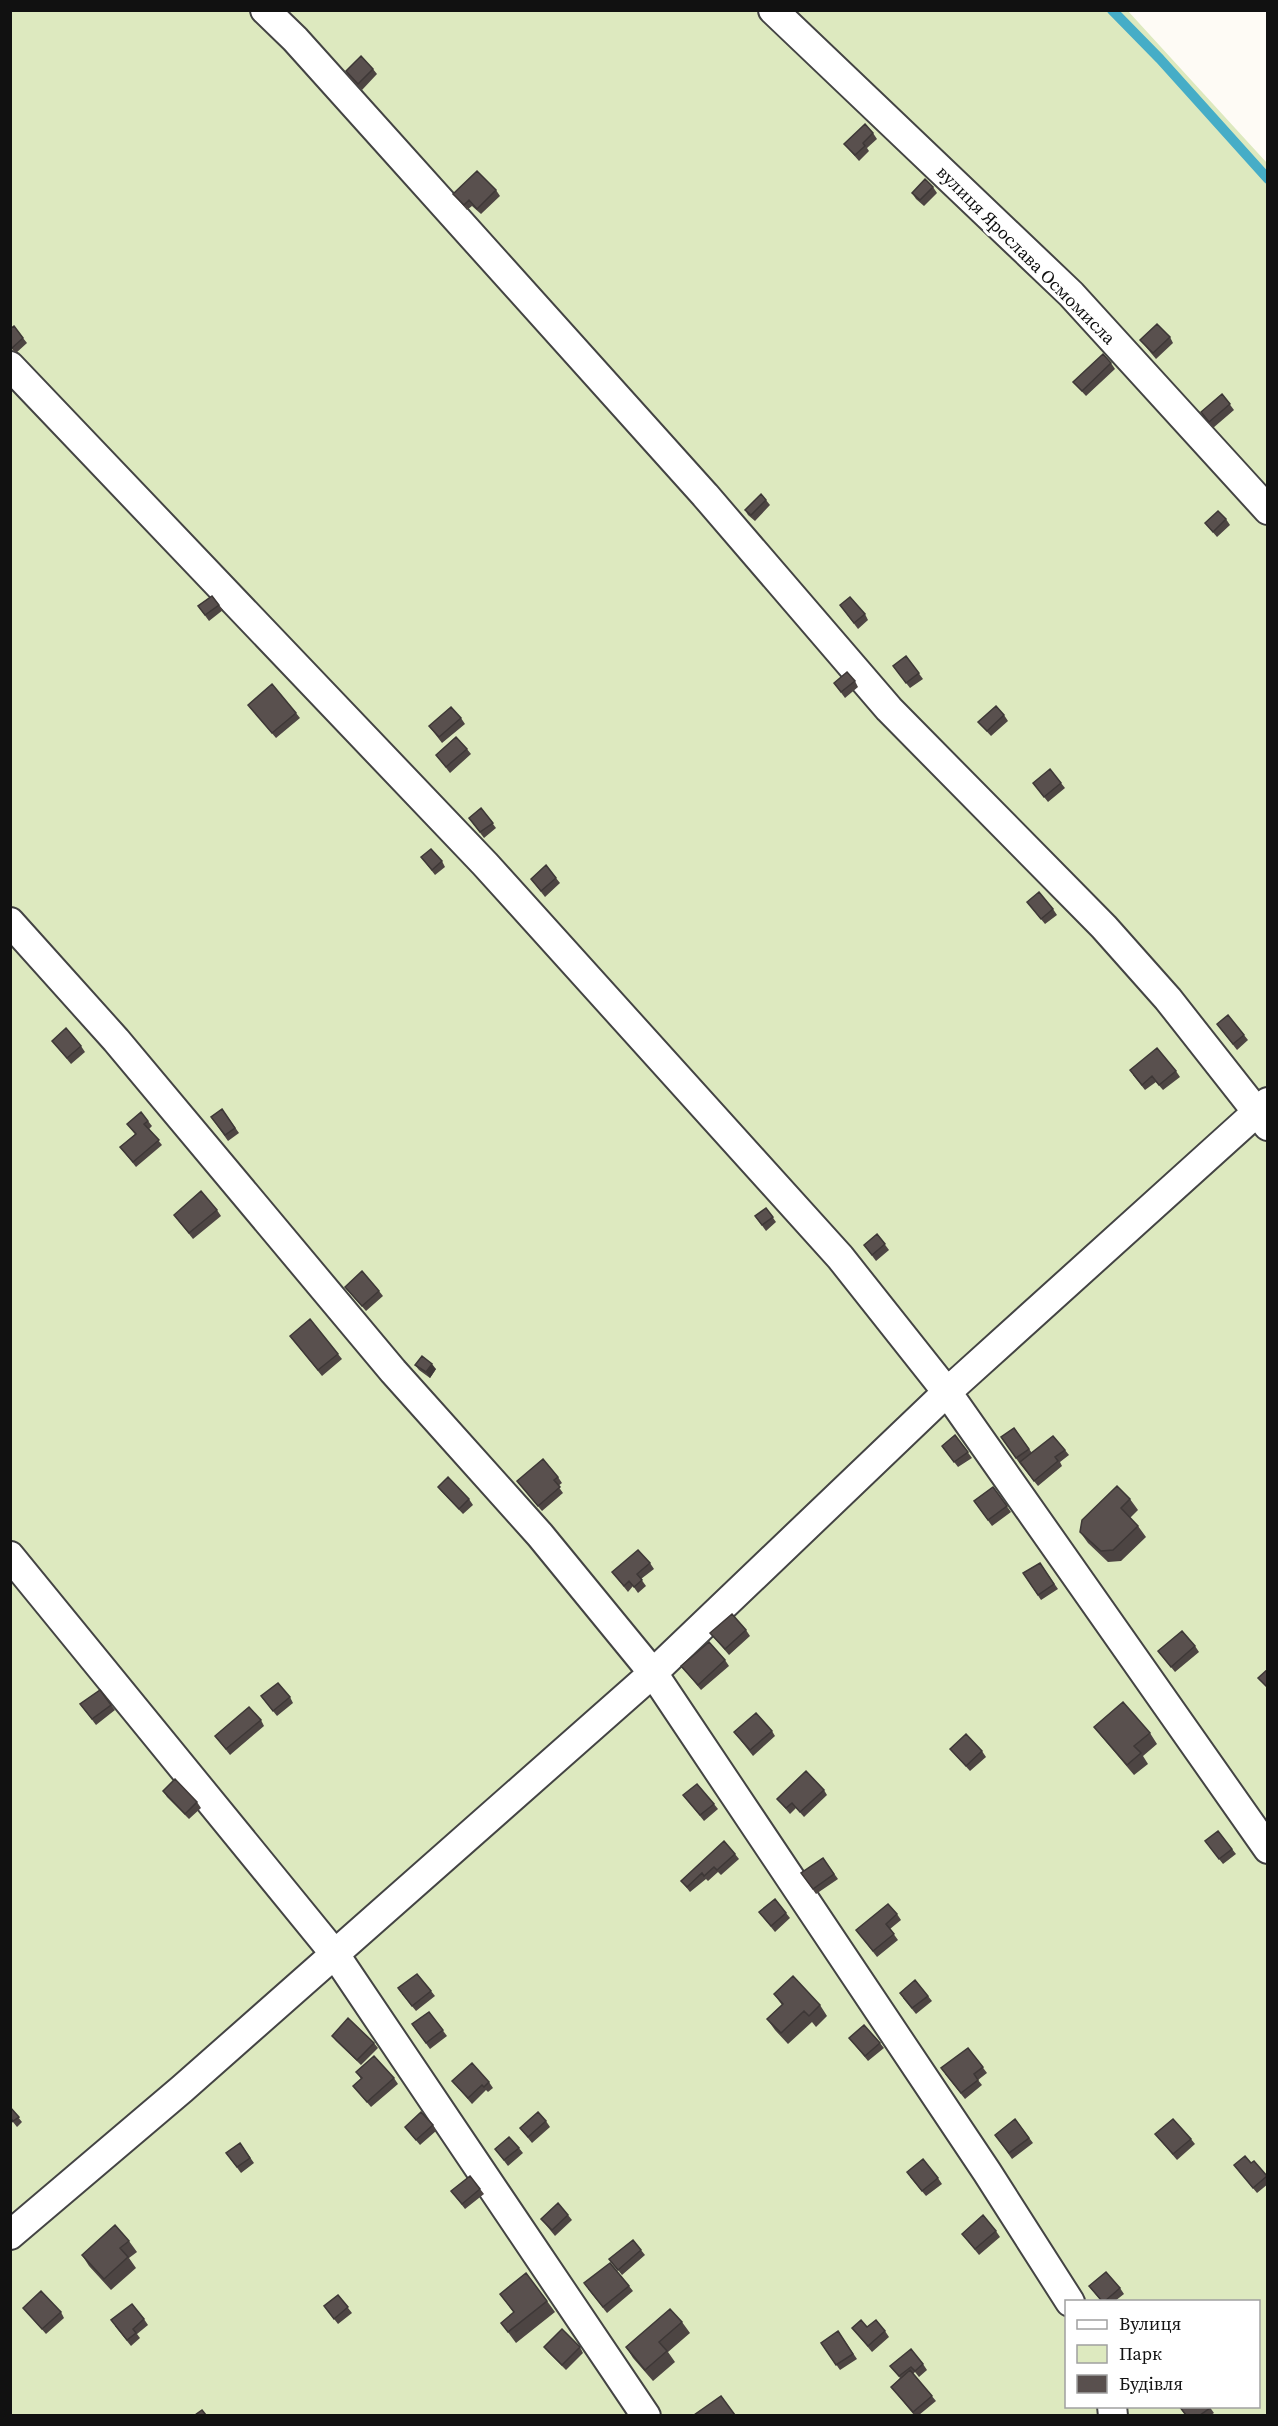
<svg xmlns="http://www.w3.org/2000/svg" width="1278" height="2426" font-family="'Source Serif 4',serif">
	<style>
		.green { fill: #dde9bf; fill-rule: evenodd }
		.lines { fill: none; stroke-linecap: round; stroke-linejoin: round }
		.stream { stroke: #46adc7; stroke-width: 10 }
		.street-casing { stroke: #444; stroke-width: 32 }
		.street { stroke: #fff; stroke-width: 28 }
		.wall { fill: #4d4543 }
		.shaded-wall { fill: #3e3837 }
		.building { fill: #59504e; stroke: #3e3837; stroke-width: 1.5 }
		.labels { text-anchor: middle; stroke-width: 6; stroke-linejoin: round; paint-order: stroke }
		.street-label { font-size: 18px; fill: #111; stroke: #fff }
	</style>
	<rect width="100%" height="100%" fill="#fefbf5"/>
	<path class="green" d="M11,11H1128L1267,163V2415L11,2416ZM1066,2302H1258V2406H1066Z"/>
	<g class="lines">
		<path class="stream" d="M1112,10L1160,59L1268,179"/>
		<g class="street-casing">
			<path id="street" d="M265,10L295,39L705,495L889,709L1104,927L1168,999L1268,1126
				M773,10L1071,294L1268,510
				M10,366L485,864L840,1257L947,1392L1268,1849
				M10,922L116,1040L393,1371L540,1535L653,1673L987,2172L1070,2302
				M10,1556L334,1953L646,2416
				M10,2235L182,2089L653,1673L947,1392L1268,1102
				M1112,2406L1113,2416"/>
		</g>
		<use href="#street" class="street"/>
	</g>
	<path class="wall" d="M373,69L377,74L362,90L349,77L346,71Z
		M873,133L877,139L867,148L869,151L859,161L844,144Z
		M933,187L937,193L924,206L916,199L912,193Z
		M496,190L500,196L481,214L472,206L467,210L453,194Z
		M10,329L23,338L27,343L16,353L10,347Z
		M1170,337L1173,343L1156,359L1140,340Z
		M1111,363L1115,369L1086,396L1073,382Z
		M1222,394L1234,410L1213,428L1201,412Z
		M766,500L770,505L755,521L748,515L745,510Z
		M1226,519L1230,525L1217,537L1205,523Z
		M212,596L223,610L209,621L198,606Z
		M840,605L865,614L868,620L858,629Z
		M906,656L923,679L910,688L893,666Z
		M855,681L858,687L845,698L834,683Z
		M248,705L296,713L300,718L276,738Z
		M1004,715L1008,721L991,736L978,722Z
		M461,718L465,724L442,743L429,726Z
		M467,749L471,754L450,773L436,755Z
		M1033,783H1061L1065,788L1048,802Z
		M481,808L496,828L484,838L469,818Z
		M421,857L442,861L445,867L435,875Z
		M556,878L560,883L545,897L531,879Z
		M1027,902L1053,909L1057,915L1045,924Z
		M1217,1024L1244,1035L1248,1040L1237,1050Z
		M52,1041L81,1046L85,1052L71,1064Z
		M1176,1071L1180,1077L1163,1090L1156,1082L1145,1090L1133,1075Z
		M222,1109L239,1133L228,1141L211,1117Z
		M148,1121L152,1126L149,1129L162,1145L136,1167L120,1147L135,1134L127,1124Z
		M766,1208L776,1222L766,1231L755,1216Z
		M217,1210L221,1216L193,1239L174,1215Z
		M877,1234L889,1250L876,1261L864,1245Z
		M345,1287L379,1291L383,1296L366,1311Z
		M290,1336L338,1354L342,1359L322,1376Z
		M415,1365L436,1369L430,1378L419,1370Z
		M1014,1428L1032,1453L1065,1450L1069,1455L1060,1462L1062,1466L1038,1486L1020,1464L1001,1437Z
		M955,1435L972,1458L958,1467L942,1446Z
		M558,1477L562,1483L558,1486L563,1493L542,1511L517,1481Z
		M438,1487L469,1499L473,1505L463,1514L442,1492Z
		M993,1487L1011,1512L992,1526L974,1501Z
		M1130,1499L1138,1510L1130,1518L1138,1526L1146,1537L1121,1561L1108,1562L1088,1543L1080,1532Z
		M650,1563L654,1569L641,1579L646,1586L638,1593L633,1586L628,1592L612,1572Z
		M1040,1563L1058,1589L1041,1600L1023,1573Z
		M746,1630L750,1636L729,1655L710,1633Z
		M1195,1646L1199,1652L1175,1672L1158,1651Z
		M725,1660L729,1666L701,1690L681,1666Z
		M100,1690L115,1710L96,1725L80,1704Z
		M261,1696L290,1697L293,1703L277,1716Z
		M261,1720L264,1726L230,1755L215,1736Z
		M1094,1727L1150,1733L1157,1744L1143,1756L1148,1764L1134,1775L1102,1737Z
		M772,1731L775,1736L753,1756L734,1732Z
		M950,1749L982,1751L986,1757L970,1771Z
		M824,1790L827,1795L804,1817L796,1808L790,1814L777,1799Z
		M163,1791L197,1802L201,1808L189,1819L167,1797Z
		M683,1795L714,1804L718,1809L704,1821Z
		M1205,1841L1232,1849L1236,1854L1223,1864Z
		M735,1854L739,1859L721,1875L718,1872L708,1881L706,1879L690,1892L681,1881Z
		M823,1858L838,1879L816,1894L801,1873Z
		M759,1912L786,1913L790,1918L775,1932Z
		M897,1914L901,1920L890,1929L898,1940L877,1957L856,1930Z
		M431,1991L435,1996L416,2011L402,1994Z
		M774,1994L820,2005L827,2016L816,2027L812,2022L788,2044L775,2030L767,2019L782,2005Z
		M928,1996L932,2001L916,2014L903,1998Z
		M429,2012L447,2036L430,2049L412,2024Z
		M332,2036L374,2043L378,2048L361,2065L336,2041Z
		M849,2038L880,2043L884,2048L868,2061Z
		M968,2048L987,2073L978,2080L982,2085L965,2099L945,2074Z
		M356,2072L394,2078L398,2084L371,2107L353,2086L361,2079Z
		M452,2081L489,2082L493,2088L488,2092L486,2090L472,2104Z
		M10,2107L22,2122L17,2127L13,2122L10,2124Z
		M1015,2119L1033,2143L1012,2159L995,2135Z
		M546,2121L550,2127L532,2143L520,2128Z
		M433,2125L436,2131L420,2145L405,2127Z
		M1155,2134L1191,2139L1195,2144L1177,2160Z
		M240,2143L254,2163L241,2173L226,2153Z
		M519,2148L523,2153L508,2166L495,2149Z
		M1251,2163L1268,2176V2184L1257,2193L1234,2165Z
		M470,2176L484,2194L465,2209L451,2191Z
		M910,2177L938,2178L942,2184L926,2196Z
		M568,2215L572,2220L555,2236L541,2219Z
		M996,2231L1000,2237L979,2255L962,2234Z
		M129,2241L137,2252L129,2258L136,2268L111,2290L89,2266L82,2255Z
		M641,2250L645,2255L622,2275L609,2259Z
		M629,2286L633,2291L607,2313L588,2289Z
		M1089,2286L1120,2288L1124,2294L1115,2301H1101Z
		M500,2294L547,2301L555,2312L516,2343L501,2323L514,2313Z
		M338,2295L352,2313L338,2324L324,2306Z
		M23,2308L61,2312L64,2318L46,2334Z
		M144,2319L148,2325L137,2334L140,2338L131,2346L115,2326Z
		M682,2322L690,2333L668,2352L675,2362L653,2381L633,2358L626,2347Z
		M852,2328L885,2331L889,2337L872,2352Z
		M838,2331L857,2359L840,2370L821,2343Z
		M544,2347H580L583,2353L566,2370L548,2352Z
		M923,2364L927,2370L919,2377L915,2372L913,2374L936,2401L919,2415H914L891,2387L900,2378L890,2366Z
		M1179,2406H1209L1214,2413L1211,2415H1185Z"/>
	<path class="shaded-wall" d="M432,1364L436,1369L430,1378L426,1372Z"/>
	<path class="building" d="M361,56L373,69L358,84L346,71Z
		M865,124L873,133L863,143L865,146L855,155L844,144Z
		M477,171L496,190L477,209L469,200L464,205L453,194Z
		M925,179L933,187L920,200L912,193Z
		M1157,324L1170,337L1153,353L1140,340Z
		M14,326L23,338L12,348L10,346V329Z
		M1103,354L1111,363L1082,391L1073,382Z
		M1222,394L1230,404L1209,422L1201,412Z
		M761,494L766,500L751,515L745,510Z
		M1218,511L1226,519L1213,532L1205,523Z
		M212,596L219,605L205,615L198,606Z
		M850,597L865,614L854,623L840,605Z
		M906,656L919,673L906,683L893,666Z
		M847,672L855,681L841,692L834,683Z
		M272,684L296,713L272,733L248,705Z
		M996,706L1004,715L987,731L978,722Z
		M451,707L461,718L439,737L429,726Z
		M456,737L467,749L446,767L436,755Z
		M1050,769L1061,783L1044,797L1033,783Z
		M481,808L493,823L480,832L469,818Z
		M431,849L442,861L432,870L421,857Z
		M546,865L556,878L541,891L531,879Z
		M1039,892L1053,909L1041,919L1027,902Z
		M1228,1015L1244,1035L1233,1044L1217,1024Z
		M66,1028L81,1046L67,1058L52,1041Z
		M1157,1048L1176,1071L1159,1085L1152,1076L1142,1085L1130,1070Z
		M222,1109L235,1128L225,1135L211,1117Z
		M141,1112L148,1121L144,1124L159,1140L133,1162L120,1147L136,1134L127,1124Z
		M201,1191L217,1210L189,1233L174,1215Z
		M766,1208L773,1217L762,1225L755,1216Z
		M877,1234L885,1244L872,1255L864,1245Z
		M362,1271L379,1291L362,1306L345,1287Z
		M310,1319L338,1354L318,1370L290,1336Z
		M422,1356L432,1364L426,1372L415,1365Z
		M1014,1428L1029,1449L1016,1458L1001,1437Z
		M955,1435L968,1452L954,1462L942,1446Z
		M1053,1436L1065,1450L1055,1457L1058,1461L1034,1481L1020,1462Z
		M543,1459L558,1477L554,1480L560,1487L538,1506L517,1481Z
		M448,1477L469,1499L459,1509L438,1487Z
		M1117,1486L1130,1499L1121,1508L1138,1526L1113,1550L1101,1551L1080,1532L1082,1520Z
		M993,1487L1007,1506L988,1520L974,1501Z
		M638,1550L650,1563L637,1574L642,1580L634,1587L629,1581L624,1586L612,1572Z
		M1040,1563L1054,1584L1038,1595L1023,1573Z
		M732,1614L746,1630L725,1649L710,1633Z
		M1182,1631L1195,1646L1171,1667L1158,1651Z
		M709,1642L725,1660L698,1685L681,1666Z
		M1268,1669V1688L1258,1678Z
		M278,1683L290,1697L273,1711L261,1696Z
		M100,1690L111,1705L92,1719L80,1704Z
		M1123,1702L1150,1733L1134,1746L1141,1753L1127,1765L1094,1727Z
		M249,1707L261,1720L226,1749L215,1736Z
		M756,1713L772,1731L750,1750L734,1732Z
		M966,1734L982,1751L966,1766L950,1749Z
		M806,1771L824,1790L800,1812L792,1803L786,1808L777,1799Z
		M175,1779L197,1802L185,1814L163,1791Z
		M697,1784L714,1804L700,1815L683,1795Z
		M1218,1831L1232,1849L1219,1859L1205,1841Z
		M724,1841L735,1854L717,1870L714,1867L704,1876L702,1873L687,1887L681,1881Z
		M823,1858L834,1874L813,1889L801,1873Z
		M775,1899L786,1913L771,1926L759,1912Z
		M888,1904L897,1914L886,1924L894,1934L873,1951L856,1930Z
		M417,1974L431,1991L412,2006L398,1988Z
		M793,1976L820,2005L809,2016L804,2011L781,2033L767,2019L783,2004L774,1994Z
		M915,1980L928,1996L912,2008L900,1993Z
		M429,2012L443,2030L426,2043L412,2024Z
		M348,2018L374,2043L357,2060L332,2036Z
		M864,2025L880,2043L865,2056L849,2038Z
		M968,2048L983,2067L974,2074L978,2080L961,2093L941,2068Z
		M374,2056L394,2078L367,2102L353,2086L362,2078L356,2072Z
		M472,2063L489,2082L484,2087L482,2085L468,2098L452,2081Z
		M10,2107L19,2117L13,2121L10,2118Z
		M421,2112L433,2125L416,2140L405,2127Z
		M538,2112L546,2121L528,2137L520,2128Z
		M1015,2119L1029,2138L1009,2153L995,2135Z
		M1173,2119L1191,2139L1173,2154L1155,2134Z
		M509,2137L519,2148L504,2160L495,2149Z
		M240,2143L250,2158L237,2167L226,2153Z
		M1245,2156L1251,2163L1254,2161L1267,2176L1253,2188L1234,2165Z
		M923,2159L938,2178L922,2191L907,2172Z
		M470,2176L480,2189L462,2204L451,2191Z
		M558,2203L568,2215L552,2230L541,2219Z
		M983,2215L996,2231L975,2249L962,2234Z
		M115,2225L129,2241L120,2248L128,2257L104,2279L82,2255Z
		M633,2240L641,2250L618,2270L609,2259Z
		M610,2263L629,2286L603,2307L584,2283Z
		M1106,2272L1120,2288L1105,2301H1102L1089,2286Z
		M526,2273L547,2301L508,2332L501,2323L514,2312L500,2294Z
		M41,2291L61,2312L42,2329L23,2308Z
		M338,2295L348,2307L334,2319L324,2306Z
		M132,2304L144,2319L133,2329L136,2333L127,2340L111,2320Z
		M670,2309L682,2322L659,2342L667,2351L645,2370L626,2347Z
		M861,2320L867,2327L876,2320L885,2331L868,2346L852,2328Z
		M562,2329L580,2347L562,2365L544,2347Z
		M838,2331L853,2354L836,2365L821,2343Z
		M911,2349L923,2364L915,2371L911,2367L899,2376L890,2366Z
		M910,2370L932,2396L913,2412L891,2387Z
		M721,2396L735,2415H694Z
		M1179,2406H1209L1210,2408L1200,2415H1186Z
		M202,2410L206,2415H195Z"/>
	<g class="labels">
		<g class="street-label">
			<text transform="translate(1026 255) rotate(45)" y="6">вулиця Ярослава Осмомисла</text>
		</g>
	</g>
	<rect width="1278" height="2426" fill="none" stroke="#111111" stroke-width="24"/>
	<rect x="1065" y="2300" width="195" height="108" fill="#ffffff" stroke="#a0a0a0" stroke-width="1.5"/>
	<rect x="1077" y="2320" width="30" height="9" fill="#ffffff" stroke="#a0a0a0" stroke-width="1.5"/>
	<text x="1119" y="2330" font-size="18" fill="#111111">Вулиця</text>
	<rect x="1077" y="2345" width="30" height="18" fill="#dde9bf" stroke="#a0a0a0" stroke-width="1.5"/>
	<text x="1119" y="2360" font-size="18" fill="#111111">Парк</text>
	<rect x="1077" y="2375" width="30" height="18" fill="#59504e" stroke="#a0a0a0" stroke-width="1.5"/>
	<text x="1119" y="2390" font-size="18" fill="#111111">Будівля</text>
</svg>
